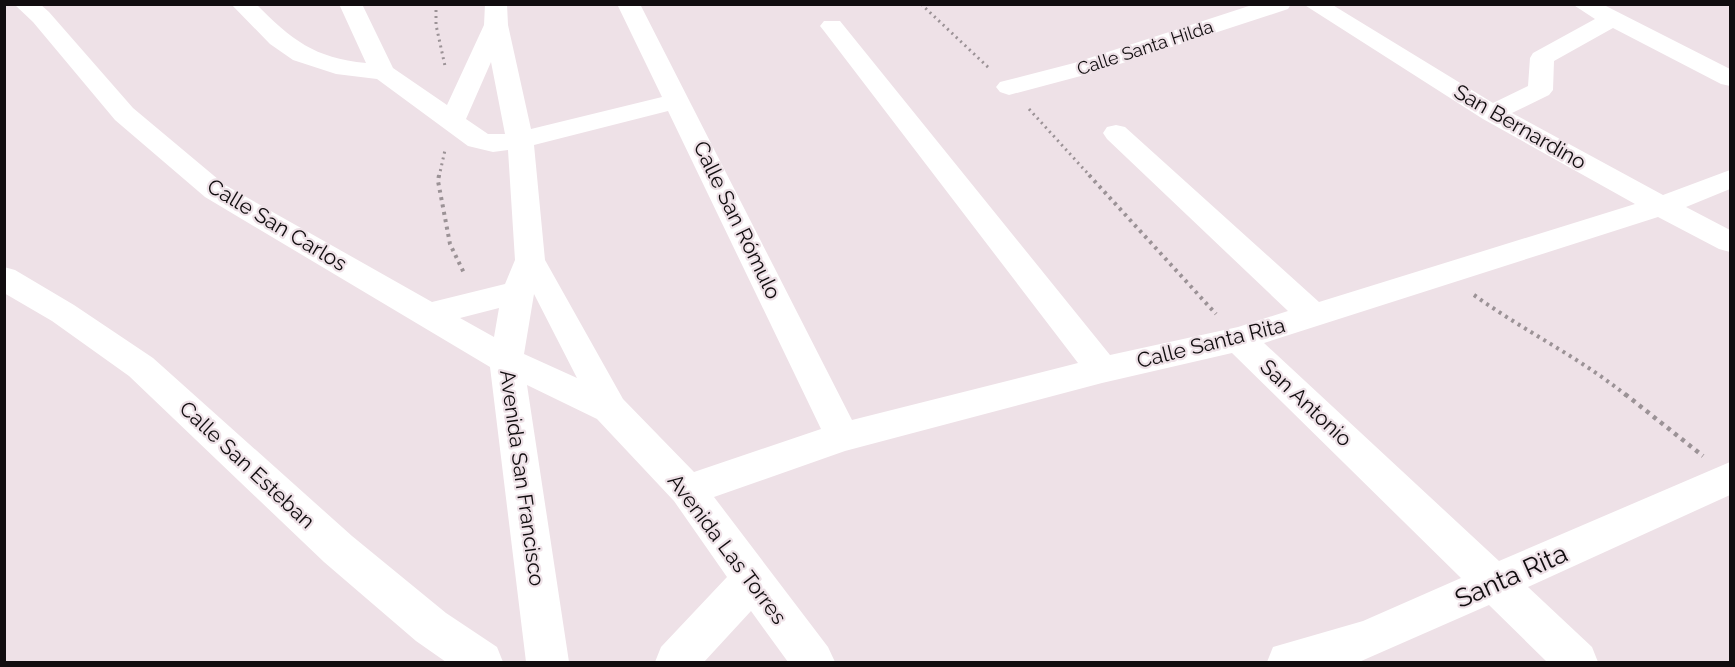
<svg xmlns="http://www.w3.org/2000/svg" width="1735" height="667" font-family="Raleway,sans-serif">
	<style>
		.lines { fill: none; stroke-linecap: round; stroke-linejoin: round }
		.path-far2 { stroke: #9b9296; stroke-width: 3; stroke-dasharray: 2 4; stroke-linecap: butt }
		.path-far1 { stroke: #9b9296; stroke-width: 4; stroke-dasharray: 3 4.5; stroke-linecap: butt }
		.path { stroke: #9b9296; stroke-width: 4.5; stroke-dasharray: 4 5; stroke-linecap: butt }
		.street { fill: #fff; fill-rule: evenodd }
		.labels { text-anchor: middle; stroke-width: 4.5; stroke-linejoin: round; paint-order: stroke }
		.far-street-label { font-size: 18px; fill: #110d0f; stroke: #eee1e7 }
		.street-label { font-size: 21px; fill: #110d0f; stroke: #eee1e7 }
		.near-street-label { font-size: 26px; fill: #110d0f; stroke: #eee1e7 }
	</style>
	<rect width="100%" height="100%" fill="#eee1e7"/>
	<g class="lines">
		<path class="path-far2" d="M436,4V25L445,66
			M921,4L990,69
			M1029,109L1091,177
			M439,177L445,150"/>
		<path class="path-far1" d="M439,175L438,181L450,244L465,275
			M1089,175L1216,314
			M1474,295C1524,331 1579,357 1627,396"/>
		<path class="path" d="M1625,394L1703,456"/>
		<path class="street" d="M14,4H40L49,12L133,108L225,185L432,302L505,284L515,260L508,150L493,152L468,146L377,79L336,74L293,60L270,44L231,4H256C292,40 314,58 366,63L339,4H362L393,68L447,105L484,25L485,4H507L508,25L531,129L662,97L617,4H640L852,420L1078,363L824,31L820,26L824,21H840L1110,355L1238,327L1288,311L1107,139L1103,133L1107,127L1116,125L1125,127L1319,302L1635,204L1483,119L1303,4H1331L1493,103L1528,86L1530,58L1533,53L1595,19L1572,4H1602L1730,69V86L1721,84L1613,28L1554,61L1553,90L1549,95L1512,113L1663,195L1730,170V189L1686,207L1730,230V252L1719,249L1658,217L1264,343L1499,561L1730,462V495L1528,587L1592,647L1598,662H1547L1489,605L1359,662H1267L1273,647L1363,621L1461,578L1232,353L1102,383L845,451L714,497L828,647L835,662H788L751,611L704,662H655L661,647L727,577L674,501L597,419L527,385L569,662H526L490,367L205,197L115,120L33,22ZM491,62L505,134H488L466,119ZM668,111L821,429L694,472L623,399L545,260L534,145ZM534,294L577,378L524,354ZM499,308L494,337L460,318Z
			M1255,4H1291L1288,9L1092,73L1009,95L1000,92L996,87L1000,82L1074,63Z
			M4,267L15,270L74,305L153,358L352,536L446,613L497,647L503,662H446L416,641L324,562L129,376L52,321L4,293Z"/>
	</g>
	<g class="labels">
		<g class="far-street-label">
			<text transform="translate(1145 48) rotate(-18)" y="6">Calle Santa Hilda</text>
		</g>
		<g class="street-label">
			<text transform="translate(1520 127) rotate(30)" y="7">San Bernardino</text>
			<text transform="translate(737 220) rotate(64)" y="7">Calle San Rómulo</text>
			<text transform="translate(277 225) rotate(31)" y="7">Calle San Carlos</text>
			<text transform="translate(1211 343) rotate(-14)" y="7">Calle Santa Rita</text>
			<text transform="translate(1306 403) rotate(43)" y="7">San Antonio</text>
			<text transform="translate(247 465) rotate(43)" y="7">Calle San Esteban</text>
			<text transform="translate(522 478) rotate(82)" y="7">Avenida San Francisco</text>
			<text transform="translate(727 549) rotate(53)" y="7">Avenida Las Torres</text>
		</g>
		<g class="near-street-label">
			<text transform="translate(1511 576) rotate(-24)" y="9">Santa Rita</text>
		</g>
	</g>
	<rect width="1735" height="667" fill="none" stroke="#110d0f" stroke-width="12"/>
</svg>
